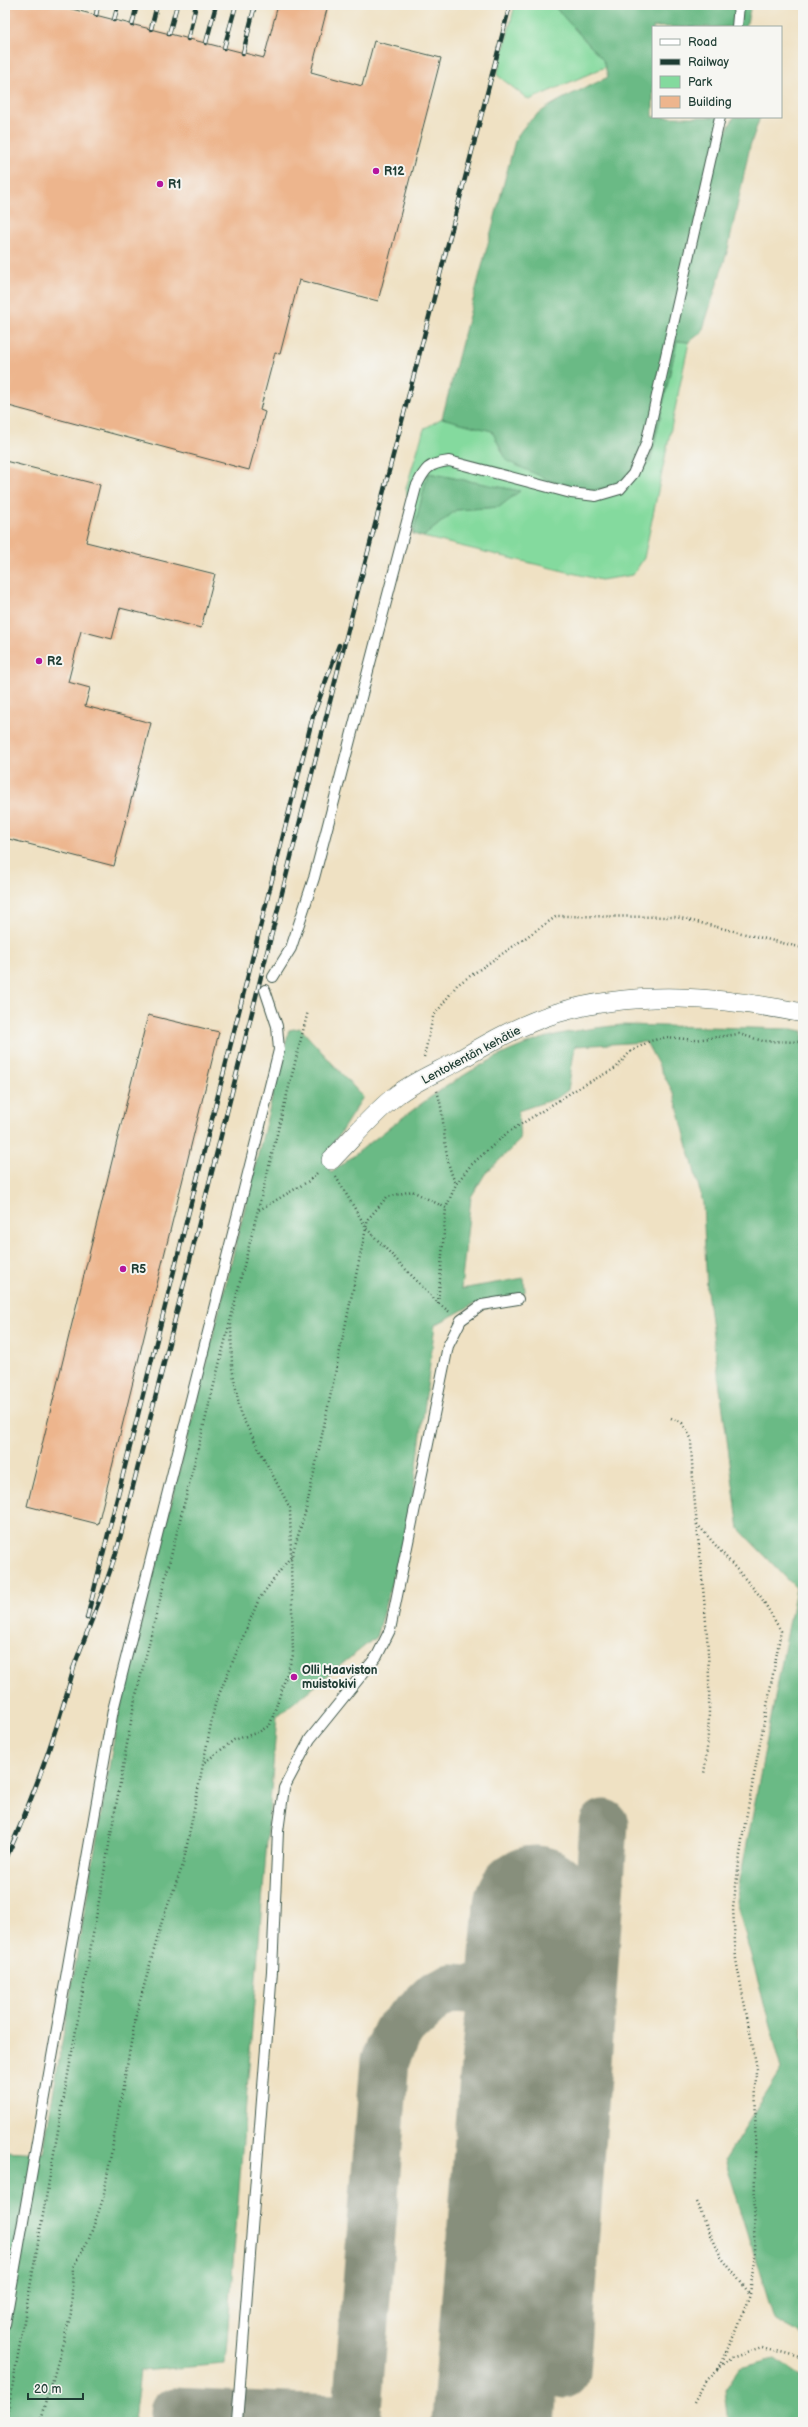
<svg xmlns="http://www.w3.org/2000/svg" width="808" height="2427" font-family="'Balsamiq Sans',sans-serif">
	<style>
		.green { fill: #84da9e; stroke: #528c69 }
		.forest { fill: #6bba85; stroke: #457c5c }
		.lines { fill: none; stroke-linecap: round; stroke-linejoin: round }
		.taxiway { stroke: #878f7c; stroke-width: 49 }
		.runway { stroke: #878f7c; stroke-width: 123 }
		.building { fill: #edb58d }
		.service-casing { stroke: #3e5649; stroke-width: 12 }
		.minor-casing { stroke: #3e5649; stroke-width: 20 }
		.path { stroke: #3e5649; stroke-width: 2.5; stroke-dasharray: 1 3; stroke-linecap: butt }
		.service { stroke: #fff; stroke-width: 10 }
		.minor { stroke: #fff; stroke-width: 19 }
		.rail-casing { stroke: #1f3d34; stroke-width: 4.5 }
		.rail { stroke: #f6f6f2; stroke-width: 3; stroke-dasharray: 9; stroke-linecap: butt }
		.poi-dot { fill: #b5179e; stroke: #f6f6f2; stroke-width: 1.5 }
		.labels { text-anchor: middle; stroke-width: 4; stroke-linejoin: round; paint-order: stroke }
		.poi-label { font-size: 12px; font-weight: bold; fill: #1f3d34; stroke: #f6f6f2; text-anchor: start }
		.street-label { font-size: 12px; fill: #1f3d34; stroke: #f6f6f2 }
	</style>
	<rect width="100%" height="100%" fill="#f6f6f2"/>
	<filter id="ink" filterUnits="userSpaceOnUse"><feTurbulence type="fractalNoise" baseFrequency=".025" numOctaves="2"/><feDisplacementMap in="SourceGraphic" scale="8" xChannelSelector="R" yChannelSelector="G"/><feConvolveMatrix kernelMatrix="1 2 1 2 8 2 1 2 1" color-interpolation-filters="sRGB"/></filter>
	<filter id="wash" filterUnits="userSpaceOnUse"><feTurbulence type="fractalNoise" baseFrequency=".012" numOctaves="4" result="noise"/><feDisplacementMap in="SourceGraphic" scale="16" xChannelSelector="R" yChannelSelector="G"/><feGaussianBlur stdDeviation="0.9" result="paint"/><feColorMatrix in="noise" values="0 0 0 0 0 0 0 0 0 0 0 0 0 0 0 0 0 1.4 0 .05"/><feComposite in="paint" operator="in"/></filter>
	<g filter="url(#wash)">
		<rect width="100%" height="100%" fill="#efe1c3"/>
		<path class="green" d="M515,5H553L603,60L605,67L529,100L497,75Z
			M677,341L689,342L644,558L633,575L601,580L423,537L456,510L499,507L519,491L428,473L413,534L406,488L424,429L442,418L492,431L507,461L650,462Z"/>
		<path class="forest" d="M553,5H751L746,27H653V117H726L723,137L734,117H760L750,146L728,249L702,332L689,342L677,341L650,462L616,486L589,491L551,481L507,461L492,431L442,418L515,141C530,108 577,93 608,77L603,60Z
			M428,473L520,491L499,507L456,510L423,537L413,534Z
			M622,1025L792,1029L803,1031V2335L774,2319L725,2159L782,2069L736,1901L796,1588L739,1529L707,1291L703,1203L674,1094L646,1042L575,1046L568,1090L557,1098L518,1111L520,1140L485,1174L471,1197L461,1289L524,1278L525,1292L472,1305L435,1325L410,1519L376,1637L277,1716L225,2364L140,2371L134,2422H5V2151L43,2153L117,1721L289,1030L300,1028L363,1097L325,1157L331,1173C396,1124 460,1066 538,1040C565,1031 594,1028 622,1025Z
			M775,2359L803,2378V2422H729L725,2391L740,2368Z"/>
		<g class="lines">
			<path class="taxiway" d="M565,2374L604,1824
				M175,2412L356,2420
				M356,2422L385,2060L397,2032L436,1995L452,1988L527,1993"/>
			<path class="runway" d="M493,2422L535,1907"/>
		</g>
		<g id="blocks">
			<path class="building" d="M5,5H56L264,58L278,5H328L311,72L362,86L374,41L441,58L378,301L299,280L280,354L275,353L260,410L265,412L249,470L5,405Z
				M5,461L100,485L86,542L215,574L201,628L120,608L112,639L81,631L68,682L90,688L85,706L151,723L114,866L5,838Z
				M148,1015L219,1032L98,1524L27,1506Z"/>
		</g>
	</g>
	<g filter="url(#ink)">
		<use href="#blocks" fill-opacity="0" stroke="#3e5649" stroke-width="1"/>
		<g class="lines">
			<g class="service-casing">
				<path id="service" d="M737,27L739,5
					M273,977L291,948L314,878L416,487C425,469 427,464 449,461L571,493L596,496L620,489L633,474L646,444L720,117
					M5,2324L113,1710L279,1050L277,1026L265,990
					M237,2422L272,1971L278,1831L284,1788L310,1739L377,1656L390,1630L448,1346L461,1320L482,1305L518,1299"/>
			</g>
			<g class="minor-casing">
				<path id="minor" d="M331,1160C351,1140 376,1110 398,1094C415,1081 437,1072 456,1062C488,1043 521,1024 557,1013C638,989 722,997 803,1013"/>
			</g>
			<path class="path" d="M424,1057L433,1017L457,985L557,916L676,917L803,948
				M437,1091C447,1121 441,1155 456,1184
				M336,1177L367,1229L438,1303L451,1313
				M259,1210L309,1181L318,1172
				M438,1303L446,1208
				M671,1418L682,1423L691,1438C694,1550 720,1661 704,1774
				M697,1524L761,1597L781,1631L742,1840L733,1908L736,1960L756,2063L754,2261L750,2294L737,2329L717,2371
				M205,1762L234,1740L259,1732L270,1725L293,1655L290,1508L241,1415L232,1368L231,1324
				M696,2202L721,2257L750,2294
				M694,2403L706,2380L731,2358L762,2348L803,2359
				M6,2422L135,1699L308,1011
				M39,2422L52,2383L71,2313L73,2267L89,2239L103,2199L136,2015L162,1921L183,1865L215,1704L259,1599L292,1555L306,1510L368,1219L387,1197L412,1191L446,1208L456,1184L471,1165L507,1133L580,1087L616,1068L630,1052L650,1041L667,1037L695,1040L739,1034L763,1041L803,1042"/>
			<use href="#service" class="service"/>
			<use href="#minor" class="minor"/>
			<g class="rail-casing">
				<path id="rail" d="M59,6V5
					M96,15L98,5
					M114,20L118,5
					M132,25L137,5
					M151,29L157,5
					M169,34L177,5
					M188,39L196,5
					M206,43L216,5
					M224,48L236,5
					M243,53L255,5
					M87,1618L313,716L339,645
					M73,1669C88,1628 106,1588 118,1546L356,598L510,5
					M5,1861C35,1794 56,1735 75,1664"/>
			</g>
			<use href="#rail" class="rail"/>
		</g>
	</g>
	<g class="poi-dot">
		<circle cx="376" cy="171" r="4"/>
		<circle cx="160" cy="184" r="4"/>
		<circle cx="39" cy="661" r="4"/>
		<circle cx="123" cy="1269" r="4"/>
		<circle cx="294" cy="1677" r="4"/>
	</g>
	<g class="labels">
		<g class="poi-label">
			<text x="384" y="175">R12</text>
			<text x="168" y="188">R1</text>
			<text x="47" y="665">R2</text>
			<text x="131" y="1273">R5</text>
			<text x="302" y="1674">Olli Haaviston<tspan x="302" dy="14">muistokivi</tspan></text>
		</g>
		<g class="street-label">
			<text transform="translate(471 1055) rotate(-28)" y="4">Lentokentän kehätie</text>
		</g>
	</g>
	<rect width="808" height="2427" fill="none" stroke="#f6f6f2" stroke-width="20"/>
	<rect x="652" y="26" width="130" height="92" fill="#f6f6f2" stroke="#a0aca6"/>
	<rect x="660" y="39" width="20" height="6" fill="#ffffff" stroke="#a0aca6"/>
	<text x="688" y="46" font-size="12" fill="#1f3d34">Road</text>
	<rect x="660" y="59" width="20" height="6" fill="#1f3d34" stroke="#a0aca6"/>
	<text x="688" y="66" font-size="12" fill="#1f3d34">Railway</text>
	<rect x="660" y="76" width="20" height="12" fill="#84da9e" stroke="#a0aca6"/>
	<text x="688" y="86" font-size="12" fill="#1f3d34">Park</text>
	<rect x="660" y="96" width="20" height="12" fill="#edb58d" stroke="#a0aca6"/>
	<text x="688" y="106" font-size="12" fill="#1f3d34">Building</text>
	<path d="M28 2393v6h55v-6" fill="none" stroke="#1f3d34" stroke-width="2"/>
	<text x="34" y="2393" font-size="12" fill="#1f3d34" stroke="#f6f6f2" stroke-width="3" paint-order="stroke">20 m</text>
</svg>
